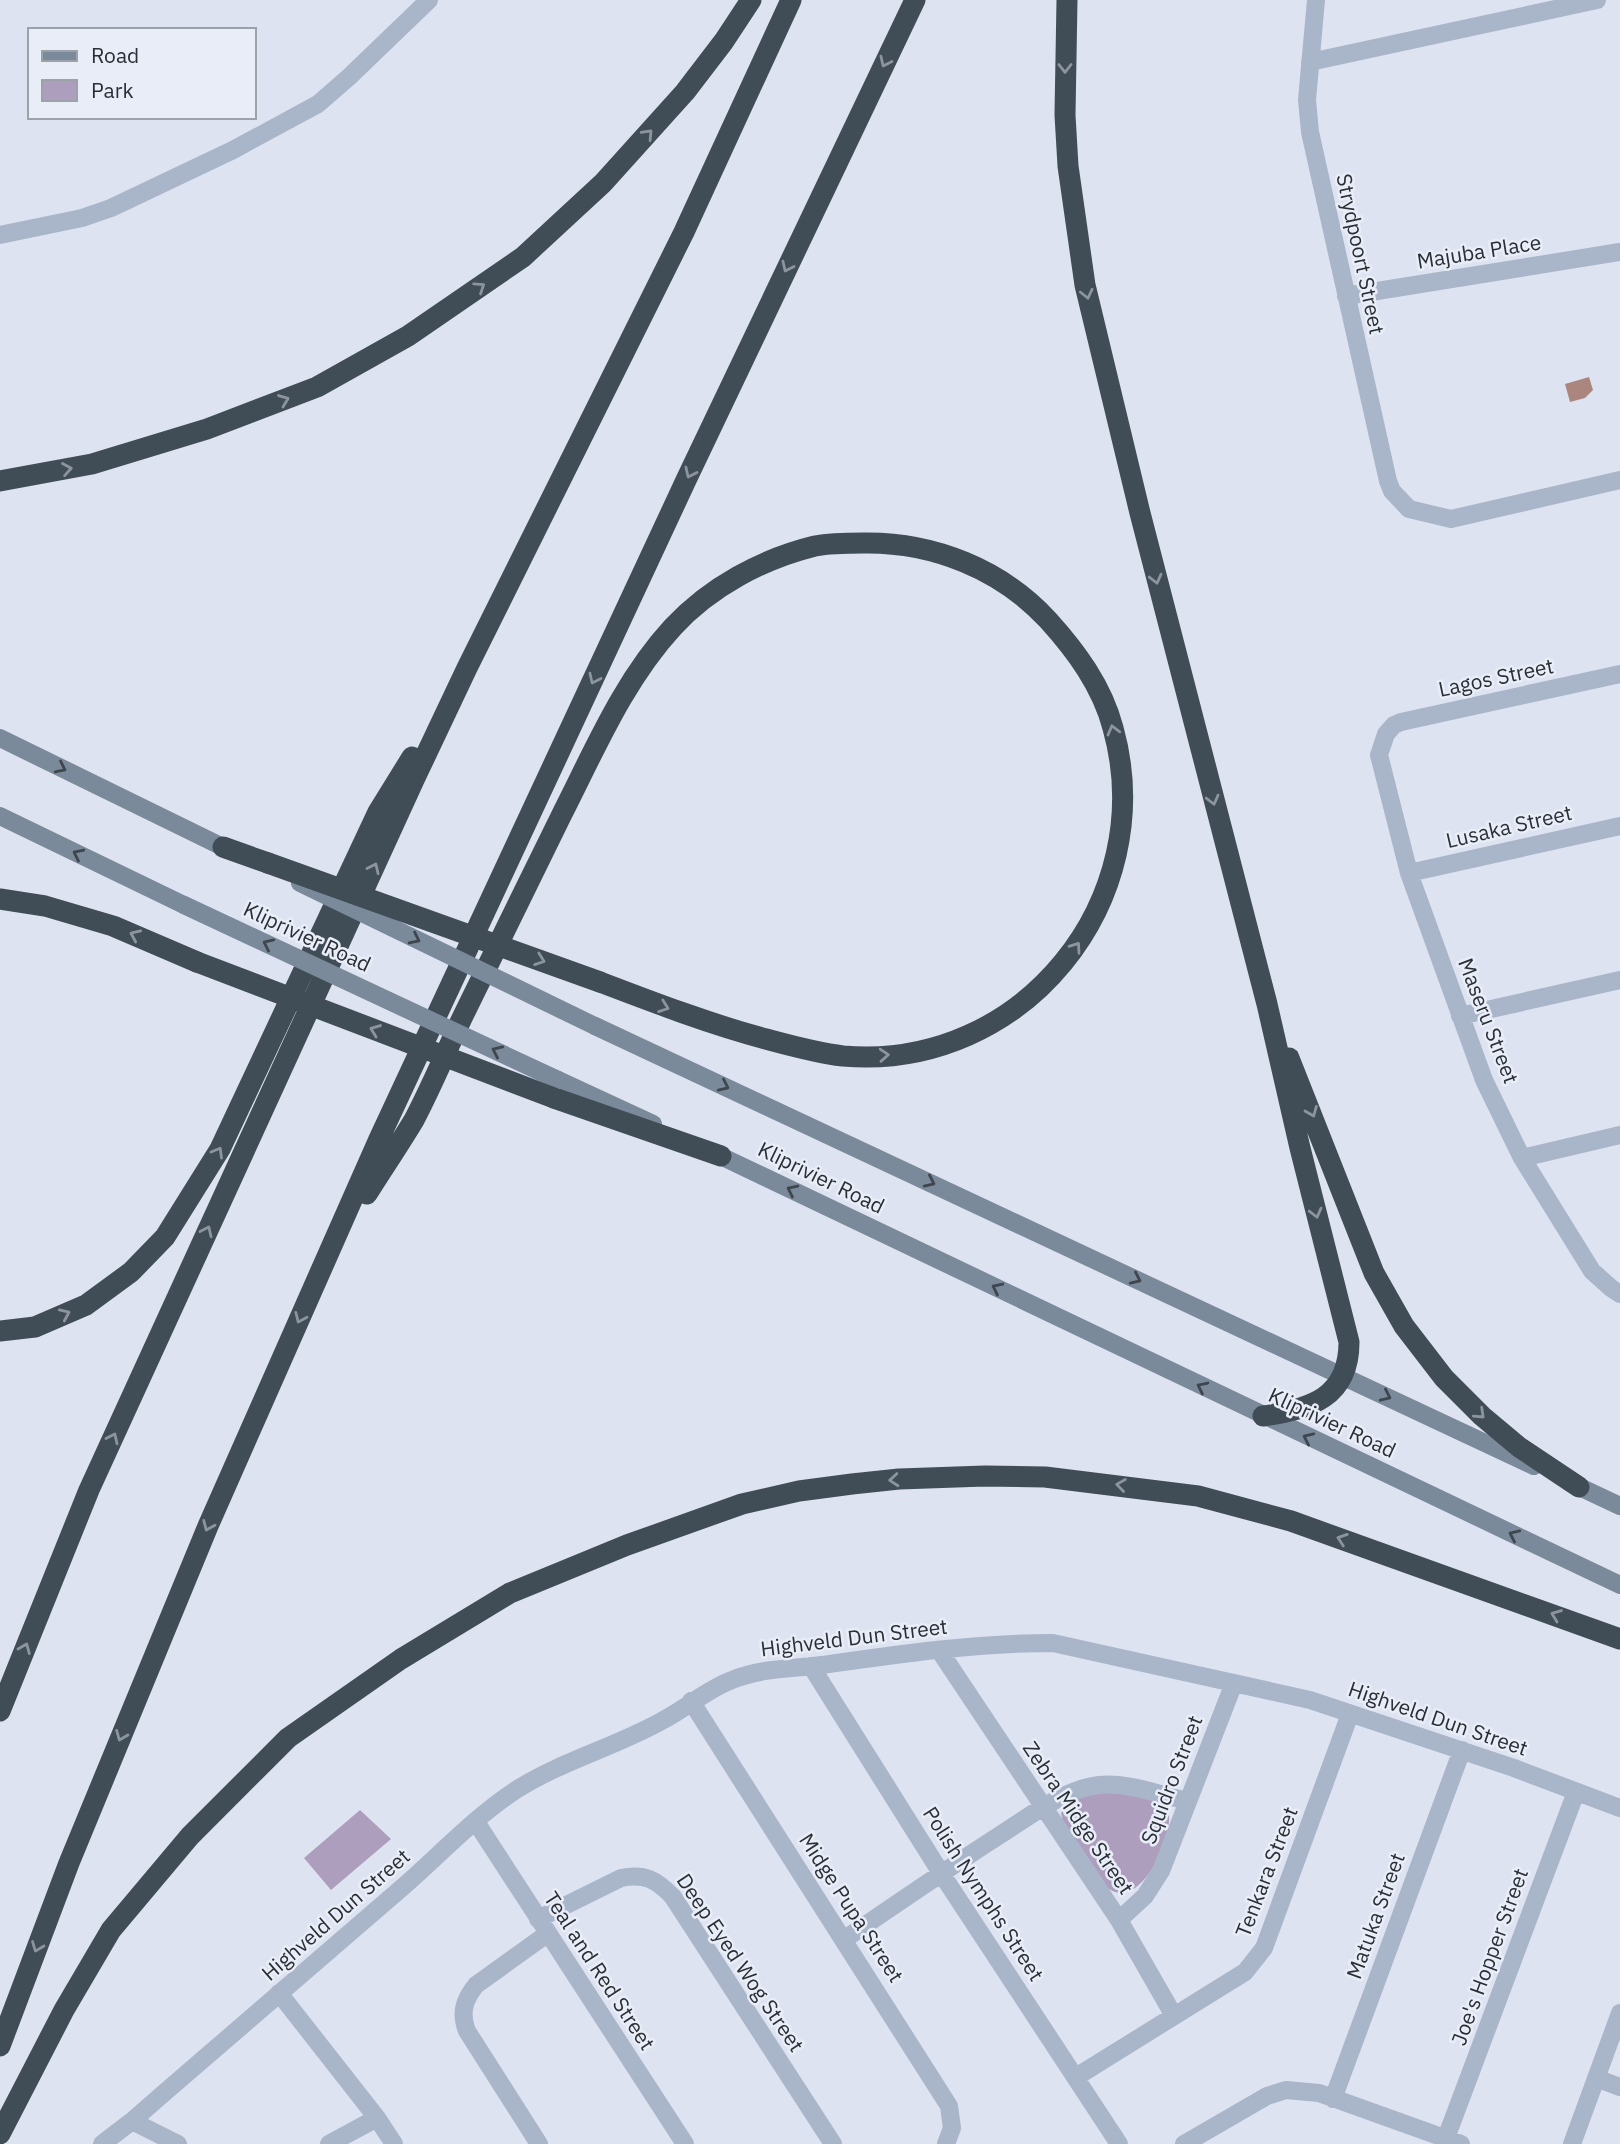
<svg xmlns="http://www.w3.org/2000/svg" width="1620" height="2144" font-family="'IBM Plex Sans',sans-serif">
	<style>
		.green { fill: #ae9ebe }
		.water { fill: #ab867e }
		.lines { fill: none; stroke-linecap: round; stroke-linejoin: round }
		.minor { stroke: #a9b5c8; stroke-width: 18 }
		.secondary { stroke: #7b8a9b; stroke-width: 18 }
		.motorway { stroke: #404c56; stroke-width: 21 }
		.secondary-bridge { stroke: #7b8a9b; stroke-width: 18 }
		.motorway-bridge { stroke: #404c56; stroke-width: 21 }
		.oneway { stroke: #8c949f }
		.oneway2 { stroke: #3e464e }
		.labels { text-anchor: middle; stroke-width: 5; stroke-linejoin: round; paint-order: stroke }
		.street-label { font-size: 21px; fill: #292f35; stroke: #e9edf8 }
	</style>
	<rect width="100%" height="100%" fill="#dde3f0"/>
	<path class="green" d="M1110,1790L1163,1803C1166,1807 1169,1811 1169,1817C1171,1840 1141,1910 1109,1889C1097,1881 1073,1837 1063,1823L1061,1813L1070,1798Z
		M360,1810L391,1839L331,1890L304,1858Z"/>
	<path class="water" d="M1589,377L1593,390L1585,398L1570,402L1565,384Z"/>
	<g class="lines">
		<path class="minor" d="M1316,0L1307,100L1310,132L1388,481L1392,491L1409,509L1451,519L1620,480
			M1310,62L1597,0
			M0,235L82,218L111,208L233,150L318,104L349,77L429,0
			M1346,296L1620,252
			M1620,674L1401,722L1394,725L1386,734L1379,755L1409,873L1484,1080L1522,1158L1592,1271L1611,1288L1620,1294
			M1409,873L1620,826
			M1460,1016L1620,980
			M1522,1158L1620,1135
			M939,1650L1119,1920L1174,2016
			M811,1666L941,1873L1119,2144
			M691,1701L949,2106L952,2128L946,2144
			M476,1822L685,2144
			M538,1919L621,1878C645,1873 657,1880 673,1897L833,2144
			M1119,1920L1145,1896L1161,1871L1234,1683
			M845,1939C896,1904 947,1869 1000,1835C1027,1818 1066,1788 1099,1785C1128,1782 1160,1795 1188,1801
			M279,1993L377,2118L394,2144
			M1076,2077L1245,1972L1264,1948L1350,1714
			M1596,2078L1620,2087
			M1333,2099L1462,1750
			M132,2121L178,2144
			M1446,2138L1576,1792
			M102,2144L132,2121C220,2044 309,1968 397,1892C437,1858 473,1818 516,1790C563,1760 619,1746 667,1718C689,1706 708,1689 732,1680C761,1668 792,1669 822,1665C899,1654 975,1643 1053,1643L1310,1700L1514,1768L1620,1808
			M329,2144L377,2118
			M539,2144L467,2031C460,2013 464,2000 476,1985L547,1934
			M1184,2144L1267,2096L1286,2090L1319,2093L1461,2144
			M1572,2144L1620,2013"/>
		<path class="secondary" d="M0,738L233,852
			M0,816L184,905
			M595,1026L1534,1466
			M558,1080L653,1124
			M710,1151L1620,1585
			M1569,1482L1620,1506"/>
		<path class="motorway" d="M1067,0L1065,115L1068,166L1085,285L1140,513L1267,1004L1300,1148L1349,1342C1349,1398 1310,1409 1263,1416
			M0,481L92,464L207,429L317,387L408,336L523,257L603,183L685,92L724,41L751,0
			M223,847L268,863
			M0,899L45,906L113,926L197,962
			M1289,1058L1374,1273L1404,1326L1444,1378L1482,1416L1519,1447L1579,1487
			M554,1098L721,1156
			M367,1194C382,1170 399,1145 414,1120C432,1086 447,1049 464,1014C497,946 530,879 563,812C595,749 624,680 673,627C710,587 762,559 815,546C831,543 848,543 864,543C933,542 1001,569 1048,620C1076,651 1102,686 1113,728C1161,900 1022,1072 843,1056C817,1053 792,1046 766,1039C710,1024 655,1003 600,982
			M0,1331L35,1327L86,1305L131,1272L165,1237L220,1149L378,812L412,757
			M0,1711L89,1490L414,780L467,668L684,232L791,0
			M0,2046L69,1863L208,1526L379,1139L687,478L915,0
			M0,2134L64,2010L111,1930L190,1836L288,1738L401,1659L510,1593L627,1545L742,1504L799,1491L852,1484L899,1479L985,1476L1045,1477L1198,1496L1291,1521L1620,1639"/>
		<path class="secondary-bridge" d="M300,883L595,1026
			M184,905L558,1080"/>
		<path class="motorway-bridge" d="M268,863L600,982
			M197,962L554,1098"/>
	</g>
	<defs><path id="oneway-chevron" d="M-2-3.5L2.5 0L-2 3.5" fill="none" stroke-width="1.6" stroke-linecap="round" stroke-linejoin="round" transform="scale(1.75)"/></defs>
	<g class="oneway">
		<use href="#oneway-chevron" transform="translate(885 62) rotate(115)"/>
		<use href="#oneway-chevron" transform="translate(1065 68) rotate(90)"/>
		<use href="#oneway-chevron" transform="translate(648 134) rotate(-47)"/>
		<use href="#oneway-chevron" transform="translate(787 267) rotate(115)"/>
		<use href="#oneway-chevron" transform="translate(480 287) rotate(-34)"/>
		<use href="#oneway-chevron" transform="translate(1087 294) rotate(77)"/>
		<use href="#oneway-chevron" transform="translate(284 400) rotate(-21)"/>
		<use href="#oneway-chevron" transform="translate(67 469) rotate(-10)"/>
		<use href="#oneway-chevron" transform="translate(690 473) rotate(115)"/>
		<use href="#oneway-chevron" transform="translate(1156 579) rotate(76)"/>
		<use href="#oneway-chevron" transform="translate(594 679) rotate(115)"/>
		<use href="#oneway-chevron" transform="translate(1113 730) rotate(-105)"/>
		<use href="#oneway-chevron" transform="translate(1213 800) rotate(76)"/>
		<use href="#oneway-chevron" transform="translate(374 868) rotate(-65)"/>
		<use href="#oneway-chevron" transform="translate(135 935) rotate(-156)"/>
		<use href="#oneway-chevron" transform="translate(1076 947) rotate(-55)"/>
		<use href="#oneway-chevron" transform="translate(540 960) rotate(20)"/>
		<use href="#oneway-chevron" transform="translate(664 1007) rotate(20)"/>
		<use href="#oneway-chevron" transform="translate(375 1030) rotate(-159)"/>
		<use href="#oneway-chevron" transform="translate(884 1055) rotate(-4)"/>
		<use href="#oneway-chevron" transform="translate(1312 1112) rotate(68)"/>
		<use href="#oneway-chevron" transform="translate(218 1152) rotate(-60)"/>
		<use href="#oneway-chevron" transform="translate(1316 1213) rotate(76)"/>
		<use href="#oneway-chevron" transform="translate(207 1231) rotate(-65)"/>
		<use href="#oneway-chevron" transform="translate(65 1314) rotate(-24)"/>
		<use href="#oneway-chevron" transform="translate(300 1318) rotate(114)"/>
		<use href="#oneway-chevron" transform="translate(1480 1414) rotate(43)"/>
		<use href="#oneway-chevron" transform="translate(113 1438) rotate(-65)"/>
		<use href="#oneway-chevron" transform="translate(894 1480) rotate(175)"/>
		<use href="#oneway-chevron" transform="translate(1121 1485) rotate(-172)"/>
		<use href="#oneway-chevron" transform="translate(208 1526) rotate(113)"/>
		<use href="#oneway-chevron" transform="translate(1342 1539) rotate(-161)"/>
		<use href="#oneway-chevron" transform="translate(1556 1615) rotate(-159)"/>
		<use href="#oneway-chevron" transform="translate(25 1648) rotate(-68)"/>
		<use href="#oneway-chevron" transform="translate(121 1736) rotate(112)"/>
		<use href="#oneway-chevron" transform="translate(37 1947) rotate(111)"/>
	</g>
	<g class="oneway2">
		<use href="#oneway-chevron" transform="translate(61 768) rotate(26)"/>
		<use href="#oneway-chevron" transform="translate(78 854) rotate(-154)"/>
		<use href="#oneway-chevron" transform="translate(415 939) rotate(26)"/>
		<use href="#oneway-chevron" transform="translate(268 944) rotate(-155)"/>
		<use href="#oneway-chevron" transform="translate(497 1051) rotate(-155)"/>
		<use href="#oneway-chevron" transform="translate(724 1086) rotate(25)"/>
		<use href="#oneway-chevron" transform="translate(930 1182) rotate(25)"/>
		<use href="#oneway-chevron" transform="translate(792 1190) rotate(-154)"/>
		<use href="#oneway-chevron" transform="translate(1136 1279) rotate(25)"/>
		<use href="#oneway-chevron" transform="translate(997 1288) rotate(-154)"/>
		<use href="#oneway-chevron" transform="translate(1202 1387) rotate(-154)"/>
		<use href="#oneway-chevron" transform="translate(1386 1396) rotate(25)"/>
		<use href="#oneway-chevron" transform="translate(1308 1438) rotate(-155)"/>
		<use href="#oneway-chevron" transform="translate(1514 1535) rotate(-155)"/>
	</g>
	<g class="labels">
		<g class="street-label">
			<text transform="translate(1479 252) rotate(-9)" y="7">Majuba Place</text>
			<text transform="translate(1360 254) rotate(78)" y="7">Strydpoort Street</text>
			<text transform="translate(1496 678) rotate(-12)" y="7">Lagos Street</text>
			<text transform="translate(1509 827) rotate(-13)" y="7">Lusaka Street</text>
			<text transform="translate(307 937) rotate(25)" y="7">Kliprivier Road</text>
			<text transform="translate(1488 1021) rotate(69)" y="7">Maseru Street</text>
			<text transform="translate(821 1178) rotate(26)" y="7">Kliprivier Road</text>
			<text transform="translate(1332 1423) rotate(25)" y="7">Kliprivier Road</text>
			<text transform="translate(854 1638) rotate(-7)" y="7">Highveld Dun Street</text>
			<text transform="translate(1438 1719) rotate(19)" y="7">Highveld Dun Street</text>
			<text transform="translate(1172 1780) rotate(-69)" y="7">Squidro Street</text>
			<text transform="translate(1078 1818) rotate(56)" y="7">Zebra Midge Street</text>
			<text transform="translate(1267 1872) rotate(-69)" y="7">Tenkara Street</text>
			<text transform="translate(983 1894) rotate(57)" y="7">Polish Nymphs Street</text>
			<text transform="translate(851 1908) rotate(57)" y="7">Midge Pupa Street</text>
			<text transform="translate(336 1915) rotate(-41)" y="7">Highveld Dun Street</text>
			<text transform="translate(1376 1916) rotate(-70)" y="7">Matuka Street</text>
			<text transform="translate(1490 1957) rotate(-70)" y="7">Joe's Hopper Street</text>
			<text transform="translate(740 1963) rotate(56)" y="7">Deep Eyed Wog Street</text>
			<text transform="translate(599 1971) rotate(57)" y="7">Teal and Red Street</text>
		</g>
	</g>
	<rect x="28" y="28" width="228" height="91" fill="#e9edf8" stroke="#9ca1aa" stroke-width="2"/>
	<rect x="42" y="51" width="35" height="10" fill="#7b8a9b" stroke="#9ca1aa" stroke-width="2"/>
	<text x="91" y="63" font-size="21" fill="#292f35">Road</text>
	<rect x="42" y="80" width="35" height="21" fill="#ae9ebe" stroke="#9ca1aa" stroke-width="2"/>
	<text x="91" y="98" font-size="21" fill="#292f35">Park</text>
</svg>
